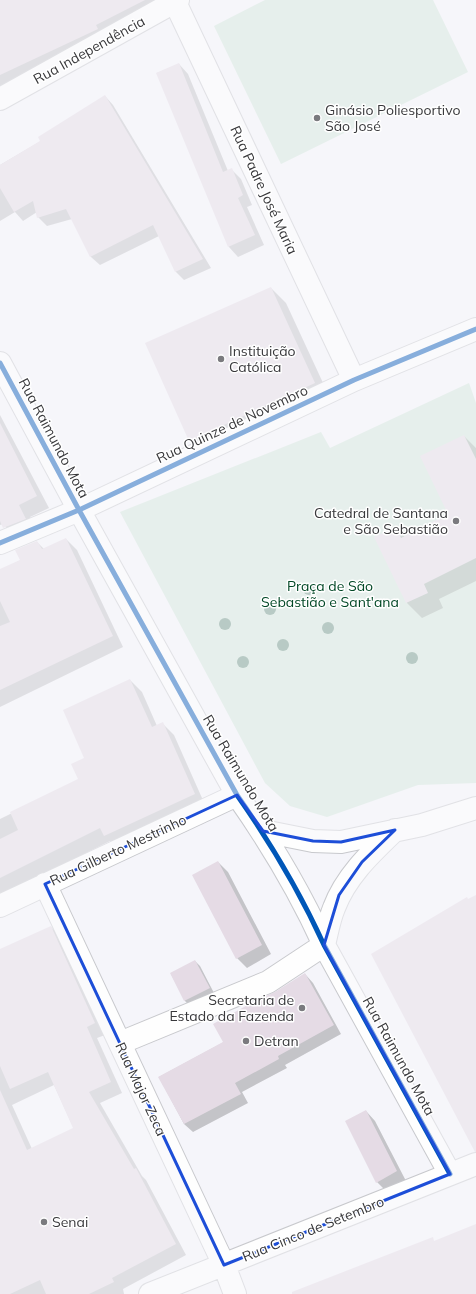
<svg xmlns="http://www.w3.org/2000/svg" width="476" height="1294" font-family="Mulish,sans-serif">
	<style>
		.green { fill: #d3e7db }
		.shadow { fill: #0003; fill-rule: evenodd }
		.building { fill: #e5dbe5 }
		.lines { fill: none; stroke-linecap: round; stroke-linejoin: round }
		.street-casing { stroke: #c8c9cd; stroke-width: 24 }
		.secondary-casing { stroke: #c8c9cd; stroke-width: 24 }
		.street { stroke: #fefefe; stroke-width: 22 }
		.secondary { stroke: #fefefe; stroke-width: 22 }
		.cycleway-casing { stroke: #fff; stroke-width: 8 }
		.cycleway { stroke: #0057b8; stroke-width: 5 }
		.tree { fill: #6e9585 }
		.marked { fill: none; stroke: #1d4ed8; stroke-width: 3; stroke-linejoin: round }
		.poi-dot { fill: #7a7a7e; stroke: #fff; stroke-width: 1.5 }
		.labels { text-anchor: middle; stroke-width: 3; stroke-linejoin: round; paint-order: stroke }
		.street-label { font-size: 14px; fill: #38383b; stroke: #fff }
		.poi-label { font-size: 14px; fill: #38383b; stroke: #fff; text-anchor: start }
		.park-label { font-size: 14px; fill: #004725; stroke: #fff }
	</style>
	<rect width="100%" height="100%" fill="#f5f5fa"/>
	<path class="green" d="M265,0H433L468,72L281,164L214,26Z
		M469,383L476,403V783L418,785L327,817L290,806L265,783L120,512L321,432L330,448Z"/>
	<path class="shadow" d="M0,0H155L158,6L0,89Z
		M179,64L188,74L228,171L231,169L241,179L252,205L247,207L264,245L238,257L229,247L157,73Z
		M105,96L113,105L211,268L184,280L176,272L159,236L100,265L91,257L72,219L47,226L38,217L37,212L23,221L15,212L0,221V165L41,141Z
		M271,288L286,303L330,398L205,455L190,440Z
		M0,415L49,508L30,517L37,531L16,539L3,524L0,525Z
		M464,436L476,448V581L439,599L443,608L422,618L407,603L376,538L396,528L405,537L449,515Z
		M66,539L77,550L123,647L0,707V570L21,560L37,542L44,549Z
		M130,680L142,692L157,726L162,723L174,735L206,807L116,847L110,841L0,896V819L80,780L86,758Z
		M218,862L228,872L271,954L247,968L237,958Z
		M51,927L62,938L105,1035L97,1038L122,1093L100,1103L142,1176L146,1180L186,1255L123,1289L124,1294H0V950ZM54,1085L74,1129L32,1149L12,1105Z
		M195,961L200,966L214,993L190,1006L185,1001L171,974Z
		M305,974L313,983L341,1034L285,1065L287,1068L242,1092L248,1103L193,1132L184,1124L159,1077L224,1042L275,993Z
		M366,1111L375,1121L406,1181L387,1192L377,1182Z"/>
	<path class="building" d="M0,0H145L96,25L98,29L0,75Z
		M179,63L223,172L232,168L243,195L238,198L255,235L228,247L156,73Z
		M105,95L203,259L175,272L153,225L90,257L66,209L37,218L33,201L14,212L0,188V165L40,141L38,137Z
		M271,287L315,383L189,441L145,343Z
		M0,423L37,496L19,505L26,519L3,528L0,521Z
		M464,435L476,459V558L424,584L428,593L406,603L374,537L396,527L401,538L448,514L420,456Z
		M66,538L113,636L0,690V626L10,622L0,601V569L20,560L15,550L37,541L42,549Z
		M130,679L152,727L163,722L195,794L104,836L100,828L0,878V839L18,830L10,812L78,779L71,764L84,758L63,710Z
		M218,861L262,945L236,959L192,875Z
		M476,895V1152H475L371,954L467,897L468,899Z
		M51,926L95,1023L87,1027L111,1082L89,1092L134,1169L136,1168L176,1244L112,1278L114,1282L89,1294H46L40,1280L10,1294H0V1090L27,1150L73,1128L48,1072L10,1089L0,1066V949Z
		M195,960L210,988L184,1001L170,973Z
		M305,973L334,1025L278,1056L279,1059L235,1083L241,1094L184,1124L158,1077L223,1042L213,1024L255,1001L275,992Z
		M366,1110L397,1171L376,1183L345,1121Z
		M476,1224V1294H292V1292L433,1237L434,1241Z"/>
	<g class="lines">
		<g class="street-casing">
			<path id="street" d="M174,0L354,380
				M0,363L79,510L237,795C270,842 300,892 324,945L450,1174
				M0,543L79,510L354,380L476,329
				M263,831L313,841L341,842L422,825L476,808
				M45,884L224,1265L235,1294
				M0,906L237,795
				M324,945C327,933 329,920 334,908C346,876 371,853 395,830
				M120,1043L268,982L324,945
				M150,1294L476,1164"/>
		</g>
		<g class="secondary-casing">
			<path id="secondary" d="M0,99L178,0"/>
		</g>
		<use href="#street" class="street"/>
		<use href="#secondary" class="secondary"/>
		<g class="cycleway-casing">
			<path id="cycleway" d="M0,363L79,510L237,795C270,842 300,892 324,945L450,1174
				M0,543L79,510L354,380L476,329"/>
		</g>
		<use href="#cycleway" class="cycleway"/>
	</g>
	<g class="tree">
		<circle cx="309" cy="589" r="6"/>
		<circle cx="270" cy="609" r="6"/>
		<circle cx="225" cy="624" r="6"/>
		<circle cx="328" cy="628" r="6"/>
		<circle cx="283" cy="645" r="6"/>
		<circle cx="412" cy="658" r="6"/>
		<circle cx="243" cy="662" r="6"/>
	</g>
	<path d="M0 0H476V1294H0ZM237,795L263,831L313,841L341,842L395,830L362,862L339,895L324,945L450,1174L224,1265L45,884Z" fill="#f5f5fa" fill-opacity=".55" fill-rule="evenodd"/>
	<path class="marked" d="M237,795L263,831L313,841L341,842L395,830L362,862L339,895L324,945L450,1174L224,1265L45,884Z"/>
	<g class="poi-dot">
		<circle cx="317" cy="118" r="4"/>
		<circle cx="221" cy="359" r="4"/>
		<circle cx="456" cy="521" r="4"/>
		<circle cx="302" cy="1008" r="4"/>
		<circle cx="246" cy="1041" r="4"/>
		<circle cx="44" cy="1222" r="4"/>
	</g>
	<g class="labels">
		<g class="street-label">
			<text transform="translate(89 50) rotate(-29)" y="5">Rua Independência</text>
			<text transform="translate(264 190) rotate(65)" y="5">Rua Padre José Maria</text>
			<text transform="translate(232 424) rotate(-25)" y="5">Rua Quinze de Novembro</text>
			<text transform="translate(54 438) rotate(62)" y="5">Rua Raimundo Mota</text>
			<text transform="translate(241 773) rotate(59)" y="5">Rua Raimundo Mota</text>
			<text transform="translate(118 850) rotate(-25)" y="5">Rua Gilberto Mestrinho</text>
			<text transform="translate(399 1056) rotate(61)" y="5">Rua Raimundo Mota</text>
			<text transform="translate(141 1089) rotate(65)" y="5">Rua Major Zeca</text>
			<text transform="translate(313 1229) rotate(-22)" y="5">Rua Cinco de Setembro</text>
		</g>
		<g class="poi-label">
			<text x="325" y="115">Ginásio Poliesportivo<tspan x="325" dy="16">São José</tspan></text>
			<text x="229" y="356">Instituição<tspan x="229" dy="16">Católica</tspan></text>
			<text x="448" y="518" text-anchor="end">Catedral de Santana<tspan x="448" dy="16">e São Sebastião</tspan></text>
			<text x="294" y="1005" text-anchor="end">Secretaria de<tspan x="294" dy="16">Estado da Fazenda</tspan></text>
			<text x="254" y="1046">Detran</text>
			<text x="52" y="1227">Senai</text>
		</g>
		<g class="park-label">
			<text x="330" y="591">Praça de São<tspan x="330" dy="16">Sebastião e Sant'ana</tspan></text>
		</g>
	</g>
</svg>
